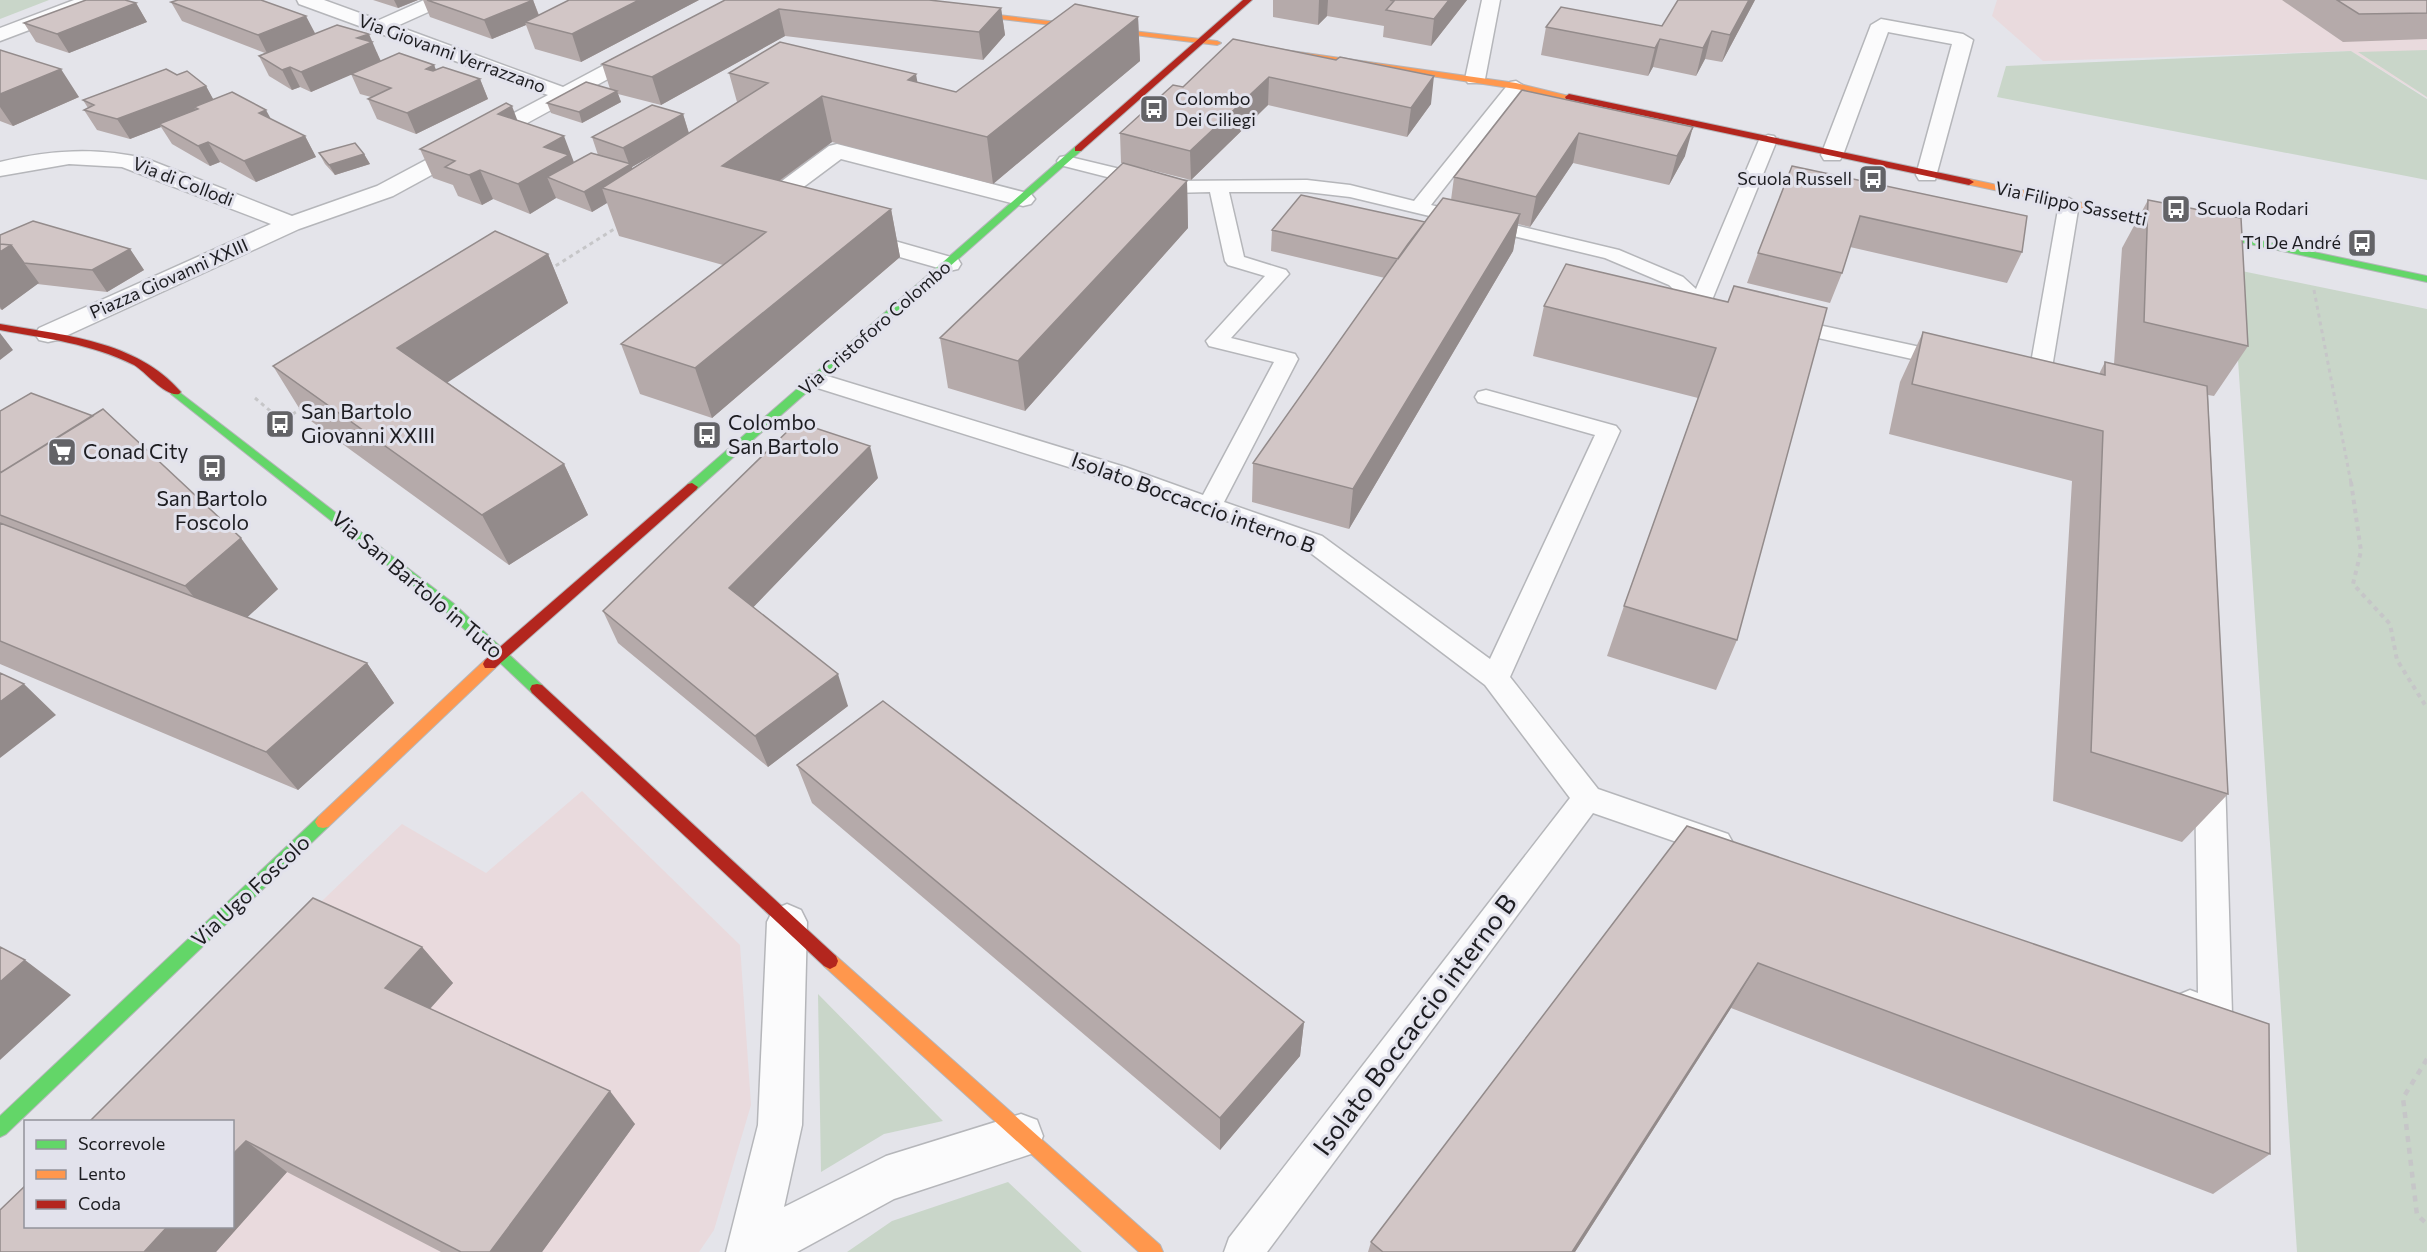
<svg xmlns="http://www.w3.org/2000/svg" width="2427" height="1252" font-family="Commissioner,sans-serif">
	<style>
		.education { fill: #e9dadd }
		.green { fill: #c9d6c9 }
		.lines { fill: none; stroke-linecap: round; stroke-linejoin: round }
		.lane-casing { stroke: #b5b6ba; stroke-width: 3 }
		.street-casing { stroke: #b5b6ba; stroke-width: 3 }
		.fast-casing { stroke: #b5b6ba; stroke-width: 2 }
		.slow-casing { stroke: #b5b6ba; stroke-width: 2 }
		.jam-casing { stroke: #b5b6ba; stroke-width: 2 }
		.path-far2 { stroke: #c6c6c8; stroke-width: 3; stroke-dasharray: 4 4; stroke-linecap: butt }
		.path-far1 { stroke: #c6c6c8; stroke-width: 4; stroke-dasharray: 4.5 4.5; stroke-linecap: butt }
		.path { stroke: #c6c6c8; stroke-width: 4.5; stroke-dasharray: 6 6; stroke-linecap: butt }
		.lane { fill: #fbfbfc; fill-rule: evenodd }
		.street { fill: #fbfbfc; fill-rule: evenodd }
		.fast { fill: #63d668; fill-rule: evenodd }
		.slow { fill: #ff974d; fill-rule: evenodd }
		.jam { fill: #b3261e; fill-rule: evenodd }
		.wall { fill: #b5aaaa; fill-rule: evenodd }
		.shaded-wall { fill: #938b8b }
		.building { fill: #d2c6c6; stroke: #938b8b; stroke-width: 1.5 }
		.labels { text-anchor: middle; stroke-width: 6; stroke-linejoin: round; paint-order: stroke }
		.far-street-label { font-size: 18px; fill: #1d1d21; stroke: #e2e2ec }
		.far-poi-label { font-size: 18px; fill: #1d1d21; stroke: #e2e2ec; text-anchor: start }
		.poi-label { font-size: 21px; fill: #1d1d21; stroke: #e2e2ec; text-anchor: start }
		.street-label { font-size: 21px; fill: #1d1d21; stroke: #e2e2ec }
		.near-street-label { font-size: 26px; fill: #1d1d21; stroke: #e2e2ec }
	</style>
	<rect width="100%" height="100%" fill="#e4e4ea"/>
	<path class="education" d="M1997,0H2427V98L2351,51L2043,61L1992,16Z
		M582,791L740,945L751,1105L714,1230L699,1252H0L26,1226H232V1122L93,1121L402,824L486,873Z"/>
	<path class="green" d="M0,0H49L0,19Z
		M2427,50V97L2358,52Z
		M2351,51L2427,99V180L1997,97L2006,66Z
		M2232,269L2427,309V1252H2297Z
		M818,994L943,1121L884,1134L821,1172Z
		M1008,1182L1082,1252H847L892,1221Z"/>
	<g class="lines">
		<g class="lane-casing">
			<path id="lane" d="M1516,81L1524,86L1431,205L1619,250L1683,277L1696,289L1759,140L1768,135L1774,136L1777,140L1712,300L1729,305L1733,309L1729,313L1722,315L1693,308L1669,285L1605,258L1350,197L1307,192H1229L1244,257L1286,270L1289,274L1231,338L1295,354L1298,359L1224,502L1322,536L1490,659L1595,435L1478,402L1475,397L1478,392L1486,390L1616,426L1620,431L1510,677L1598,789L1728,834L1733,843L1728,852L1717,856L1593,813L1267,1252H1224L1229,1238L1570,798L1485,685L1304,548L1107,479L808,385L805,380L808,375H824L1125,467L1203,495L1274,362L1209,346L1206,341L1265,276L1228,265L1225,261L1210,192L1170,193L1060,165L1057,161L1060,157L1066,156L1170,181L1307,180L1350,185L1414,201L1510,82Z
				M2069,198L2079,204L2050,380L2047,385H2031L2028,380L2059,204Z
				M1786,318L1948,353L1956,355L1959,360L1956,365L1948,367L1778,329L1775,324L1778,319Z
				M2210,764L2221,767L2225,776L2232,1014L2227,1025L2215,1030L2178,1017L2173,1006L2178,995L2190,990L2198,993L2195,776L2199,767Z"/>
		</g>
		<g class="street-casing">
			<path id="street" d="M74,0H100L98,4L0,41V28Z
				M297,0H324L379,20L424,0H448L446,4L397,26L563,87L638,47H652L655,51L652,55L393,196L299,229L57,340L48,342L39,340L35,334L39,328L271,224L122,167L69,164L0,176V162C50,150 97,147 147,159L292,216L377,186L548,95L299,4Z
				M1482,0H1500L1485,79L1482,83H1468L1465,79Z
				M1881,19L1963,34L1973,40L1935,180H1919L1916,175L1952,44L1888,32L1843,155L1840,160H1824L1821,155L1871,25Z
				M837,144L1031,194L1035,199L1031,204L1023,206L841,159L774,209L771,215L763,217L751,214L747,209L751,204L829,146Z
				M856,230L958,259L961,264L958,269L949,271L847,242L844,237L847,232Z
				M787,904L801,910L807,922L802,1125L784,1207L886,1156L1021,1114L1037,1120L1043,1136L1037,1152L894,1199L797,1252H726L758,1125L767,922L773,910Z"/>
		</g>
		<g class="fast-casing">
			<path id="fast" d="M1075,147L1083,149L696,490H688L686,487L688,484Z
				M2229,234L2427,276V282L2226,239V235Z
				M175,389L453,603L542,685L544,689L542,693H532L443,609L171,394V390Z
				M323,816L328,817L331,822L328,827L6,1134L0,1137V1116L318,817Z"/>
		</g>
		<g class="slow-casing">
			<path id="slow" d="M956,10L1217,41L1221,43L1217,45L959,14H956Z
				M1277,49L1516,83L1573,97L1569,100L1516,89L1280,53L1276,51Z
				M1969,179L2229,234L2234,237L2229,240L1966,184V180Z
				M490,659L495,660L497,664L495,668L328,827L323,828L318,827L315,822L318,817L485,660Z
				M830,953L836,956L1160,1245L1163,1252H1139L824,966L822,961L824,956Z"/>
		</g>
		<g class="jam-casing">
			<path id="jam" d="M1243,0H1252L1081,151H1075V147Z
				M1569,94L1969,179L1974,182L1969,185L1566,99L1565,97Z
				M0,324C62,335 136,340 181,392L179,394C165,397 146,372 134,365C89,343 48,339 0,330Z
				M692,483L698,487L696,490L495,668H485L483,664L485,660L688,484Z
				M537,684L542,685L836,956L838,961L836,966L830,969L824,966L532,693L530,689L532,685Z"/>
		</g>
		<path class="path-far2" d="M549,270L619,226
			M2314,290L2351,483
			M255,398L282,421L302,408"/>
		<path class="path-far1" d="M2351,482L2361,551L2353,584L2390,624L2397,660L2427,708"/>
		<path class="path" d="M2427,1059L2403,1098L2417,1215L2427,1224"/>
		<use href="#lane" class="lane"/>
		<use href="#street" class="street"/>
		<use href="#fast" class="fast"/>
		<use href="#slow" class="slow"/>
		<use href="#jam" class="jam"/>
	</g>
	<path class="wall" d="M373,0H418L398,8Z
		M423,0H533L539,15L569,0H699L581,62L535,49L526,25L492,39L430,17Z
		M725,0L1001,8L1005,35L983,60L785,36L661,105L618,94L621,102L582,123L551,113L547,103L610,89L602,64Z
		M1273,0H1467L1431,46L1383,37L1384,26L1327,16L1318,25L1273,17Z
		M1755,0L1722,62L1705,59L1696,76L1653,67L1648,76L1541,55L1546,27L1662,26Z
		M2282,0H2427V39L2343,42Z
		M171,2L315,34L378,53H377L381,61L434,65L436,70L480,79L488,99L416,134L377,119L368,99L371,97L360,94L351,74L311,92L300,87L292,90L269,76L259,56L265,53L182,21Z
		M136,3L147,22L69,53L36,42L24,23Z
		M1138,17L1140,61L993,184L832,142L780,181L891,209L900,257L712,418L640,394L621,344L723,265L619,236L607,203L592,212L556,198L530,214L493,199L482,205L458,196L453,185L433,178L420,149L517,120L574,163L598,155L592,137L683,114L689,133L737,102L729,73L917,82L956,92ZM662,150L632,169V167Z
		M1233,39L1431,104L1407,137L1268,105L1191,180L1139,167L1187,181L1188,228L1025,411L948,388L940,338L1123,163H1121L1120,133L1183,87Z
		M0,50L79,97L13,126L0,121Z
		M177,75L206,86L213,100L271,119L305,136L316,157L256,182L220,162L210,166L172,144L161,127L130,139L97,130L84,110L88,108L83,100Z
		M1522,90L1685,156L1669,185L1573,163L1530,227L1518,224L1513,251L1349,529L1252,502L1253,463L1385,278L1271,251L1272,230L1425,222L1451,200L1454,177Z
		M319,153L364,154L370,164L335,175L325,164Z
		M1792,166L2022,252L2007,283L1850,247L1842,273L1830,303L1747,283L1758,253Z
		M2148,200L2248,346L2214,396L2208,395L2228,794L2182,842L2053,801L2072,481L1889,434L1900,382L1923,332L2099,374L2105,362L2114,364L2122,248Z
		M0,235L130,249L144,270L107,292L37,284L2,310L0,309Z
		M548,254L568,303L447,382L564,464L588,515L509,565L304,416L273,366Z
		M1728,302L1737,640L1716,690L1607,656L1624,606L1698,398L1533,356L1544,306Z
		M0,411L278,589L247,617L367,663L394,703L298,790L0,664Z
		M878,478L753,607L848,706L768,767L618,643L603,611Z
		M797,765L1304,1022L1300,1056L1220,1150L812,803Z
		M1687,826L2270,1154L2213,1194L1731,1008L1575,1252H1368L1371,1242Z
		M422,947L453,983L430,1009L635,1124L542,1252H441L287,1172L216,1252L232,1122Z"/>
	<path class="shaded-wall" d="M394,0H418L398,8Z
		M533,0L540,19L525,22L526,25L492,39L484,20Z
		M639,0H699L581,62L572,34Z
		M1319,0H1328L1327,16L1318,25Z
		M1449,0H1467L1431,46L1434,19Z
		M1749,0H1755L1722,62L1730,35Z
		M136,3L147,22L69,53L57,34Z
		M1001,8L1005,35L983,60L979,32Z
		M779,9L785,36L661,105L652,77Z
		M306,16L316,35L268,55L258,35Z
		M1138,17L1140,61L993,184L987,137Z
		M1712,31L1705,59L1696,76L1703,48Z
		M369,34L381,62L311,92L301,72L357,38Z
		M1660,39L1653,67L1648,76L1655,48Z
		M434,65L442,85L426,69Z
		M290,67L300,87L292,90L282,70Z
		M61,69L79,97L13,126L0,107V94Z
		M916,74L924,120L908,80Z
		M1434,76L1431,104L1407,137L1411,108Z
		M1269,77L1268,105L1191,180L1190,151Z
		M480,79L488,99L416,134L407,113Z
		M206,86L217,106L198,109L194,107L197,113L159,124L161,127L130,139L117,119Z
		M617,91L621,102L582,123L579,112Z
		M822,96L832,142L735,213L722,166Z
		M512,106L523,135L498,114Z
		M266,110L277,130L259,113Z
		M683,114L689,134L632,167L638,184L602,188L607,203L592,212L584,192L629,164L623,148Z
		M1693,127L1685,156L1669,185L1677,156Z
		M1579,133L1573,163L1530,227L1536,197Z
		M305,136L316,157L256,182L244,161Z
		M564,136L575,165L547,177L556,198L530,214L518,184L544,147Z
		M208,142L220,162L210,166L198,146Z
		M364,154L370,164L335,175L329,165Z
		M480,170L493,199L482,205L469,175Z
		M1187,181L1188,228L1025,411L1018,361Z
		M891,209L900,257L712,418L695,368Z
		M1520,214L1513,251L1349,529L1353,489Z
		M11,245L39,283L2,310L0,307V252Z
		M130,249L144,270L107,292L92,270Z
		M548,254L568,303L424,398L397,348Z
		M0,333L13,350L0,360Z
		M870,446L878,478L741,620L729,588Z
		M564,464L588,515L509,565L482,515Z
		M241,538L278,589L226,637L185,586Z
		M367,663L394,703L298,790L266,752Z
		M838,674L848,706L768,767L755,736Z
		M24,684L56,715L0,758V702Z
		M422,947L453,983L417,1023L385,988Z
		M25,960L71,995L0,1060V982Z
		M1758,963L1731,1008L1575,1252H1572Z
		M1304,1022L1300,1056L1220,1150V1118Z
		M610,1091L635,1124L542,1252H490Z
		M246,1141L287,1172L216,1252H144L167,1227H232V1155Z"/>
	<path class="building" d="M86,0H125L136,3L57,34L24,23Z
		M178,0H261L306,16L258,35L171,2Z
		M427,0H533L484,20Z
		M569,0H639L572,34L525,22Z
		M725,0H929L1001,8L979,32L779,9L652,77L602,64Z
		M1390,0H1449L1434,19L1386,10L1394,1Z
		M1678,0H1749L1730,35L1712,31L1703,48L1660,39L1655,48L1546,27L1561,7L1662,26Z
		M2337,0H2427V13L2359,14Z
		M1075,4L1138,17L987,137L822,96L722,166L891,209L695,368L621,344L766,232L602,188L768,83L729,73L780,42L916,74L908,80L956,92Z
		M337,25L369,34L357,38L372,42L301,72L290,67L282,70L259,56Z
		M1233,39L1336,60L1340,57L1434,76L1411,108L1269,77L1190,151L1120,133L1173,85L1183,87Z
		M0,50L61,69L0,94Z
		M399,53L434,65L426,69L433,71L443,67L480,79L407,113L368,99L391,88L351,74Z
		M166,69L177,75L187,71L206,86L117,119L84,110L94,105L83,100Z
		M586,82L617,91L579,112L547,103Z
		M1522,90L1693,127L1677,156L1579,133L1536,197L1454,177Z
		M232,92L266,110L259,113L305,136L244,161L208,142L198,146L159,124L198,109L194,107Z
		M506,103L512,106L498,114L564,136L544,147L569,155L518,184L480,170L469,175L445,167L455,161L420,149Z
		M652,105L683,114L623,148L592,137Z
		M355,143L364,154L329,165L319,153Z
		M591,153L631,164L584,192L547,177Z
		M1123,163L1187,181L1018,361L940,338Z
		M1792,166L2027,216L2022,252L1860,216L1842,273L1758,253Z
		M1301,195L1425,222L1398,259L1272,230Z
		M1443,198L1520,214L1353,489L1253,463L1408,244Z
		M2148,200L2241,218L2248,346L2144,322Z
		M33,221L130,249L92,270L24,263L11,245L0,244V235Z
		M495,231L548,254L397,348L564,464L482,515L273,366Z
		M0,244L11,245L0,252Z
		M1566,264L1728,302L1734,286L1827,308L1737,640L1624,606L1716,348L1544,306Z
		M1923,332L2105,375V362L2207,386L2228,794L2091,752L2103,431L1912,384Z
		M31,393L93,416L0,473V411Z
		M103,409L241,538L185,586L0,515V473Z
		M797,422L870,446L729,588L838,674L755,736L603,611Z
		M0,523L367,663L266,752L0,641Z
		M0,673L24,684L0,702Z
		M883,701L1304,1022L1220,1118L797,765Z
		M1687,826L2269,1024L2270,1154L1758,963L1572,1252H1383L1371,1242Z
		M313,898L422,947L385,988L610,1091L490,1252H461L246,1141L232,1155V1122H89Z
		M0,947L25,960L0,982Z
		M26,1185V1227H167L144,1252H0V1210Z"/>
	<defs>
		<g id="bus-square" transform="scale(1.5)"><rect x="-9" y="-9" width="18" height="18" rx="4" fill="#636367" stroke="#e2e2ec"/><path d="M-5-6H5V4H4V6H2V4H-2V6H-4V4H-5ZM-3.5-4V0h7V-4ZM-3.5 1.2v1.5H-2V1.2ZM2 1.2v1.5H3.5V1.2Z" fill="#fff"/></g>
		<g id="supermarket-square" transform="scale(1.5)"><rect x="-9" y="-9" width="18" height="18" rx="4" fill="#636367" stroke="#e2e2ec"/><path d="M-6-5.5h2.5l.6 2H6L4.5 2H-2.5L-4.4-4H-6ZM-1.5 3.2a1.3 1.3 0 1 0 .1 0ZM3 3.2a1.3 1.3 0 1 0 .1 0Z" fill="#fff"/></g>
	</defs>
	<g fill-rule="evenodd">
		<use href="#bus-square" x="1154" y="109"/>
		<use href="#bus-square" x="1873" y="179"/>
		<use href="#bus-square" x="2176" y="209"/>
		<use href="#bus-square" x="2362" y="243"/>
		<use href="#bus-square" x="280" y="424"/>
		<use href="#bus-square" x="707" y="435"/>
		<use href="#supermarket-square" x="62" y="452"/>
		<use href="#bus-square" x="212" y="468"/>
	</g>
	<g class="labels">
		<g class="far-street-label">
			<text transform="translate(452 54) rotate(20)" y="6">Via Giovanni Verrazzano</text>
			<text transform="translate(183 182) rotate(21)" y="6">Via di Collodi</text>
			<text transform="translate(2071 204) rotate(12)" y="6">Via Filippo Sassetti</text>
			<text transform="translate(169 279) rotate(-24)" y="6">Piazza Giovanni XXIII</text>
			<text transform="translate(875 328) rotate(-41)" y="6">Via Cristoforo Colombo</text>
		</g>
		<g class="far-poi-label">
			<text x="1175" y="105">Colombo<tspan x="1175" dy="21">Dei Ciliegi</tspan></text>
			<text x="1852" y="185" text-anchor="end">Scuola Russell</text>
			<text x="2197" y="215">Scuola Rodari</text>
			<text x="2341" y="249" text-anchor="end">T1 De André</text>
		</g>
		<g class="poi-label">
			<text x="301" y="419">San Bartolo<tspan x="301" dy="24">Giovanni XXIII</tspan></text>
			<text x="728" y="430">Colombo<tspan x="728" dy="24">San Bartolo</tspan></text>
			<text x="83" y="459">Conad City</text>
			<text x="212" y="506" text-anchor="middle">San Bartolo<tspan x="212" dy="24">Foscolo</tspan></text>
		</g>
		<g class="street-label">
			<text transform="translate(1193 503) rotate(20)" y="7">Isolato Boccaccio interno B</text>
			<text transform="translate(417 585) rotate(40)" y="7">Via San Bartolo in Tuto</text>
			<text transform="translate(251 891) rotate(-43)" y="7">Via Ugo Foscolo</text>
		</g>
		<g class="near-street-label">
			<text transform="translate(1415 1025) rotate(-53)" y="9">Isolato Boccaccio interno B</text>
		</g>
	</g>
	<rect x="24" y="1120" width="210" height="108" fill="#e2e2ec" stroke="#93939b" stroke-width="1.5"/>
	<rect x="36" y="1140" width="30" height="9" fill="#63d668" stroke="#93939b" stroke-width="1.5"/>
	<text x="78" y="1150" font-size="18" fill="#1d1d21">Scorrevole</text>
	<rect x="36" y="1170" width="30" height="9" fill="#ff974d" stroke="#93939b" stroke-width="1.5"/>
	<text x="78" y="1180" font-size="18" fill="#1d1d21">Lento</text>
	<rect x="36" y="1200" width="30" height="9" fill="#b3261e" stroke="#93939b" stroke-width="1.5"/>
	<text x="78" y="1210" font-size="18" fill="#1d1d21">Coda</text>
</svg>
